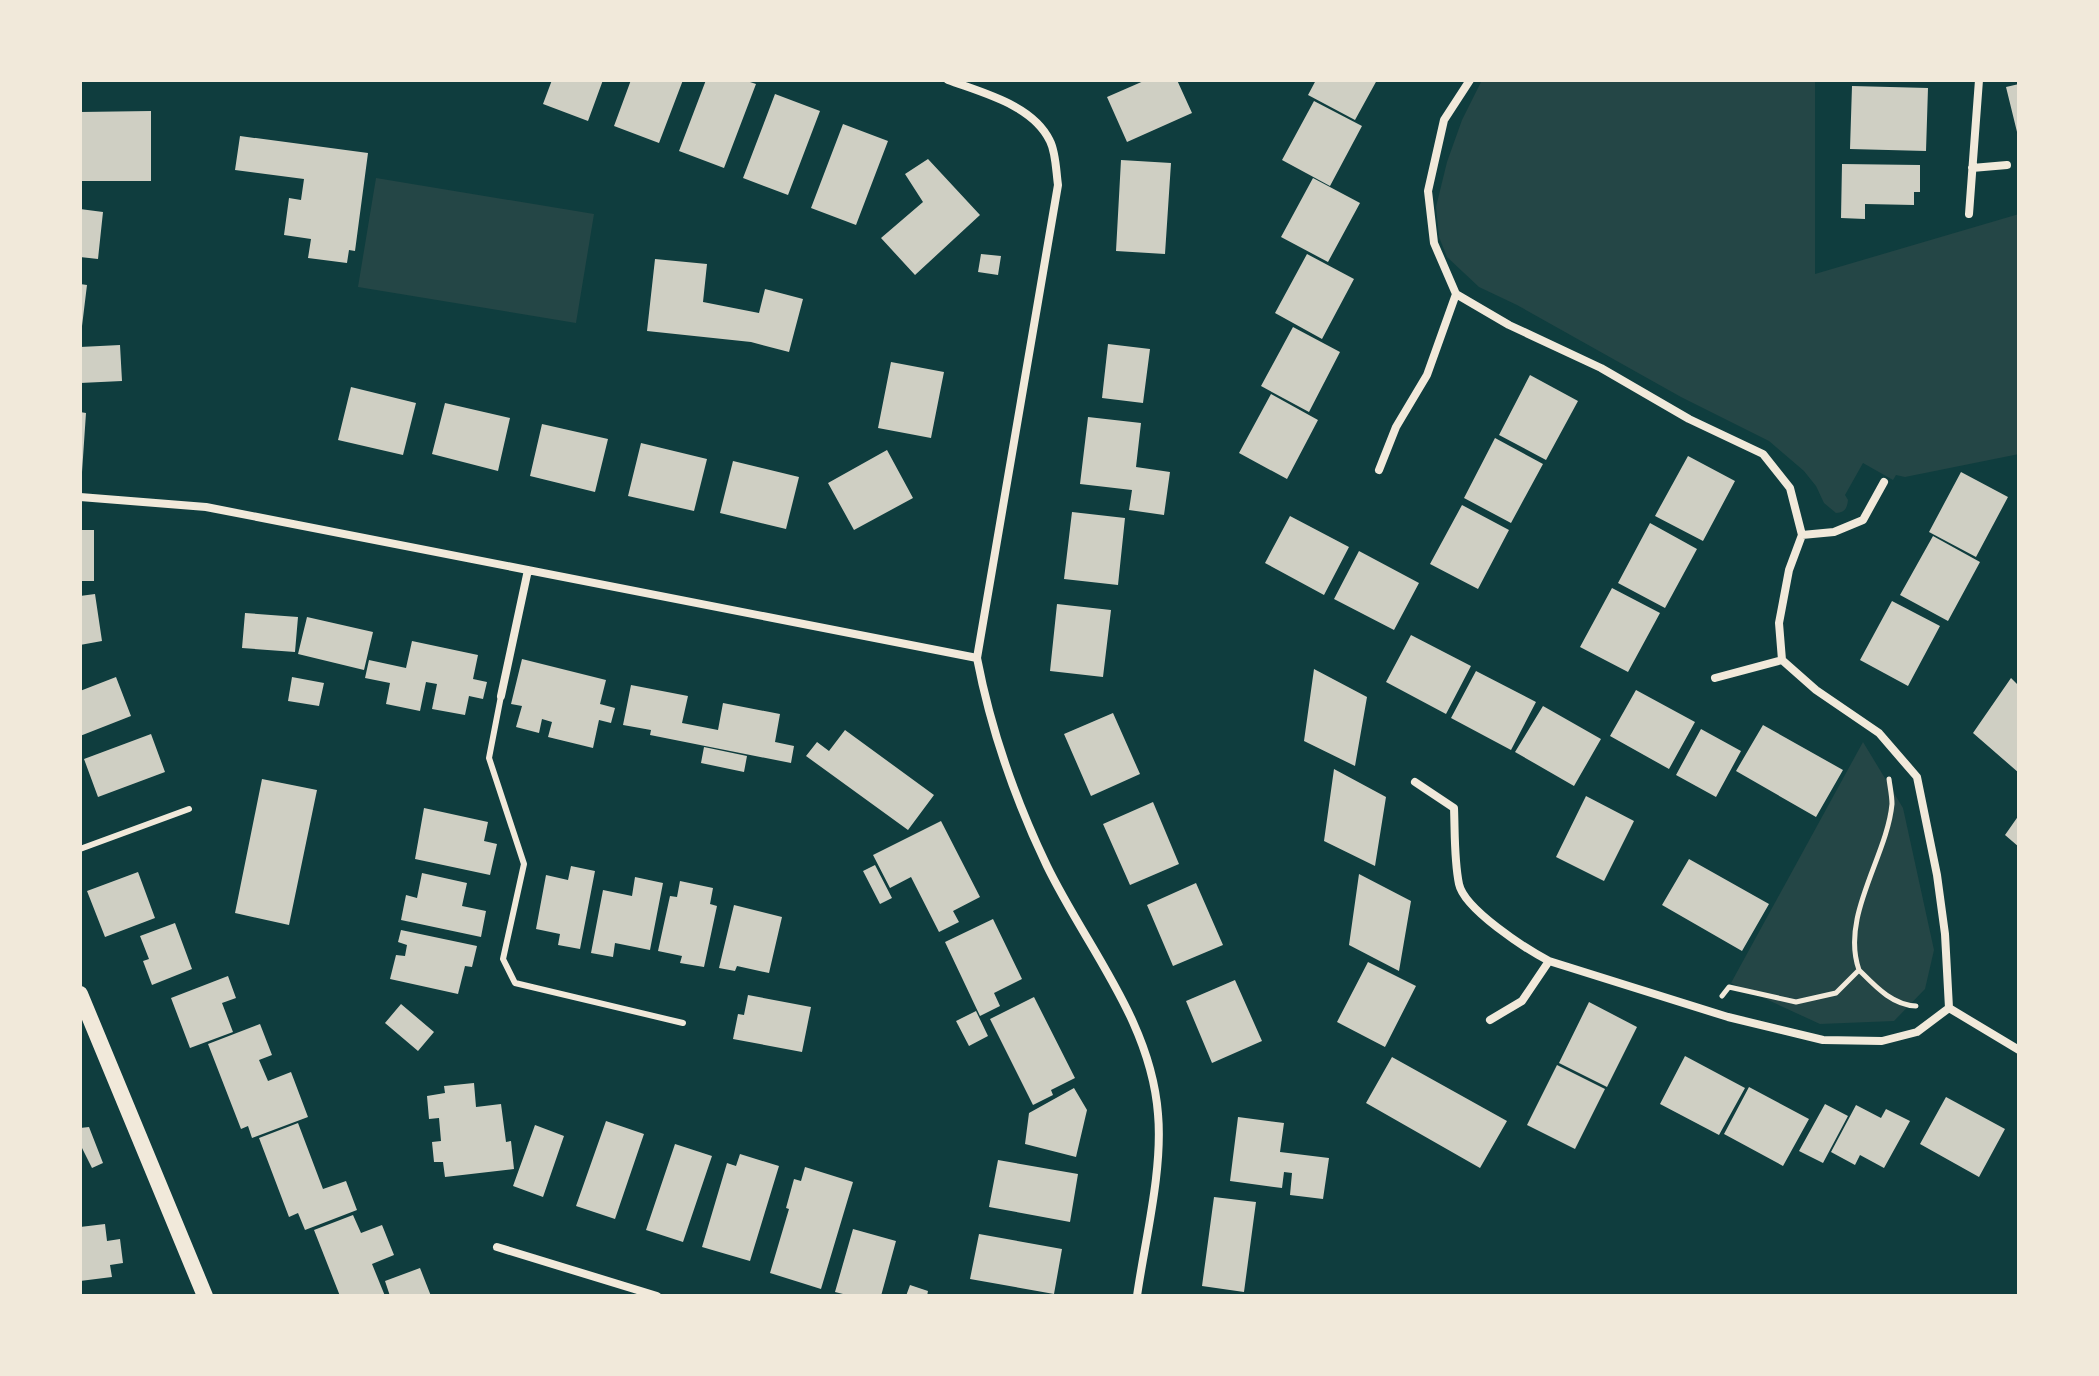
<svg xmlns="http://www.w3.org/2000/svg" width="2099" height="1376" font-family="'PT Sans Narrow',sans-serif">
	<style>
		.green { fill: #244646 }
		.building { fill: #cfcfc3 }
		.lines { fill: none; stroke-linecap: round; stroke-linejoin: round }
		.path { stroke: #f1e9da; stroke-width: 5 }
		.service { stroke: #f1e9da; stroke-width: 6 }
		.minor { stroke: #f1e9da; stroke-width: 8 }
		.secondary { stroke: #f1e9da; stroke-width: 16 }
	</style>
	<rect width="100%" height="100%" fill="#0f3d3e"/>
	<path class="green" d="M1482,80H1815V274L2019,214V454L1905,477L1896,475L1893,480L1863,463L1845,495L1848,500C1847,509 1845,512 1836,513L1824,503L1816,486L1804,471L1769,441L1681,397L1517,305L1479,287L1447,257L1439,237L1436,207L1447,162L1462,120Z
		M376,178L594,214L576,323L358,287Z
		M1863,742L1903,808L1934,950L1925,989L1894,1021L1820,1024L1731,983Z"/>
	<path class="building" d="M552,80H603L588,121L543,104Z
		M631,80H683L659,143L614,126Z
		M706,80H744L756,84L724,168L679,151Z
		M1146,80H1177L1192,113L1127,142L1107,97Z
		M1316,80H1377L1355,120L1308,95Z
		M2019,84V136H2018L2006,87Z
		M1852,86L1928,88L1926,151L1850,149Z
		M775,94L820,111L788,195L743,178Z
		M1314,101L1362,126L1330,186L1282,160Z
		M151,111V181H80V112Z
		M843,124L888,141L856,225L811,208Z
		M240,136L368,153L355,251L349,250L347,263L308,258L311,239L284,235L289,198L301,200L304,179L235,170Z
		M928,159L980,215L915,275L881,238L923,202L905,174Z
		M1121,160L1171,163L1165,254L1116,251Z
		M1842,164L1920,165V192H1914V205L1865,204V219L1841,218Z
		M1313,178L1360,203L1328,262L1281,237Z
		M80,209L103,212L98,259L80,257Z
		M981,254L1001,256L998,275L978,272Z
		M1307,254L1354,279L1322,339L1275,313Z
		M655,259L707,264L703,302L759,313L765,289L803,299L789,352L751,342L647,331Z
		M80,284L87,285L82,326H80Z
		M1293,327L1340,352L1309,412L1261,386Z
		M1108,344L1150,349L1143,403L1102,398Z
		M120,345L122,381L80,383V347Z
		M891,362L944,372L931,438L878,428Z
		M1530,375L1578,401L1546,460L1499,435Z
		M351,387L416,403L403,455L338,440Z
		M1271,394L1318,420L1287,479L1239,453Z
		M445,403L510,418L498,471L432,454Z
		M80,412L86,413L82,472H80Z
		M1088,417L1141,423L1136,467L1170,472L1164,515L1129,510L1132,490L1080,484Z
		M542,424L608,439L595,492L530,476Z
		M1495,438L1543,464L1511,523L1464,498Z
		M641,443L707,459L694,511L628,496Z
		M887,450L913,498L854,530L828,483Z
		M1688,456L1735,481L1703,541L1655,516Z
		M733,461L799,477L786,529L720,513Z
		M1961,472L2008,497L1976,557L1929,532Z
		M1462,505L1509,530L1478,589L1430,564Z
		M1072,512L1125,518L1118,585L1064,579Z
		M1290,516L1349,547L1324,595L1265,563Z
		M1650,523L1697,549L1665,608L1618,583Z
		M80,530H94V581H80Z
		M1933,536L1980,562L1948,621L1900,595Z
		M1359,551L1419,583L1394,630L1334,599Z
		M1612,588L1660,613L1628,672L1580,647Z
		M95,594L102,641L80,645V596Z
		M1892,601L1940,626L1908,686L1860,660Z
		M1057,604L1111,610L1103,677L1050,671Z
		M245,613L298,617L295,652L242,648Z
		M307,617L373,632L364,670L298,654Z
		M1411,635L1471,666L1446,714L1386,682Z
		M412,641L478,655L473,679L487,682L483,699L469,696L465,715L432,709L437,684L426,682L420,711L386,704L390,683L365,678L369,660L406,668Z
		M522,659L606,680L600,704L615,708L611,723L599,720L593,748L548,737L552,722L542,719L539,733L516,727L522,706L511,704Z
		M1314,669L1367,697L1355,766L1304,741Z
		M1476,671L1536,702L1511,750L1451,718Z
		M116,677L131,716L80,736V691Z
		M292,677L324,683L319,706L288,701Z
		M2011,678L2019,686V773L1973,733Z
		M631,685L688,696L682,723L718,730L723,703L780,714L775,742L794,746L791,763L650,735L651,730L623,725Z
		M1636,690L1695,722L1669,769L1610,736Z
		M1543,706L1601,739L1574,786L1515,752Z
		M1113,713L1140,774L1091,796L1064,734Z
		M1763,725L1843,770L1816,817L1736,771Z
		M1701,729L1741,751L1716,797L1676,775Z
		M845,730L934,795L908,830L806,756L817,742L829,751Z
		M151,734L165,772L98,797L84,759Z
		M704,747L747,756L744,772L701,763Z
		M1334,769L1386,797L1375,866L1324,841Z
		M262,779L317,790L289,925L235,913Z
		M1586,796L1634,821L1604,881L1556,857Z
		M1153,802L1179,864L1130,885L1103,824Z
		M424,808L488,822L484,841L497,844L490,875L415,859Z
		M2019,815V847L2005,835Z
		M941,821L980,897L953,911L959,922L939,932L911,877L890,888L873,855Z
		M1689,859L1769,904L1742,951L1662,905Z
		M875,865L892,898L880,904L863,871Z
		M571,866L595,871L580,949L558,945L560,934L536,929L546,875L568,880Z
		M138,872L155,918L105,937L87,891Z
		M422,873L467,883L462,906L486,911L481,937L401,920L406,895L417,898Z
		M1359,874L1411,901L1399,971L1349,945Z
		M635,877L663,883L650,950L615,943L613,957L591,953L603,890L632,896Z
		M680,881L713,888L710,904L717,906L704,967L680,963L682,956L658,951L670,896L677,897Z
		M1196,883L1223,945L1173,966L1147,905Z
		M734,905L782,917L769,973L737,966L735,971L719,968Z
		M993,919L1022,979L994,993L1000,1006L980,1016L945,942Z
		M175,923L192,969L152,985L143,961L149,959L140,936Z
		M401,930L477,946L472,967L465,966L458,994L390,979L396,955L405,956L407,945L398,942Z
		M1368,962L1416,986L1385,1047L1337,1022Z
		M228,976L236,998L222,1003L233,1032L190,1048L171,998Z
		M1235,980L1262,1041L1212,1063L1186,1001Z
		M748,995L811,1007L802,1052L733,1039L738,1014L744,1015Z
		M1034,997L1075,1078L1051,1090L1053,1095L1033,1105L990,1019Z
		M1589,1002L1637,1027L1607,1087L1559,1063Z
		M401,1004L434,1032L418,1051L385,1023Z
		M976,1011L988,1036L969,1046L956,1021Z
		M260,1024L272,1055L259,1060L268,1081L291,1072L308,1117L252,1138L248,1126L241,1129L208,1044Z
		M1685,1056L1745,1088L1719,1135L1660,1104Z
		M1392,1057L1507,1121L1480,1168L1366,1103Z
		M1557,1065L1605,1089L1575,1149L1527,1125Z
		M474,1083L476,1107L501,1104L506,1142L511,1141L514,1169L445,1177L443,1162H434L432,1142L441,1141L439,1118L429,1119L427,1096L445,1093L444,1086Z
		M1749,1087L1809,1119L1783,1166L1724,1134Z
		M1074,1088L1087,1110L1076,1157L1025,1144L1029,1113Z
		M1946,1097L2005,1129L1979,1177L1920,1144Z
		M1825,1104L1848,1116L1823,1163L1799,1151Z
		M1856,1105L1881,1118L1886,1109L1910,1121L1884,1168L1860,1155L1855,1165L1831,1152Z
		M1238,1117L1284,1123L1280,1152L1329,1158L1323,1199L1290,1195L1292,1173L1284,1172L1282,1188L1230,1181Z
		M606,1121L644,1134L615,1219L576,1206Z
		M298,1123L323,1189L346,1181L357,1210L305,1230L298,1213L289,1217L259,1138Z
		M535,1125L564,1136L543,1197L513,1186Z
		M89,1127L103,1163L92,1168L82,1148H80V1128Z
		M675,1144L712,1156L683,1242L646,1230Z
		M740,1154L779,1166L750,1261L702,1247L727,1163L736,1166Z
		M998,1160L1078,1174L1070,1222L989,1207Z
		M805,1167L853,1182L821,1289L770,1273L789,1209L786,1208L794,1179L801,1181Z
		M1214,1197L1256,1202L1244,1292L1202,1286Z
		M353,1215L361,1233L382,1225L394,1255L372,1264L385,1296H340L314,1230Z
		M105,1224L107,1241L120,1239L123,1263L110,1265L112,1277L80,1281V1227Z
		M853,1229L896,1241L881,1296H851L835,1292Z
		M979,1234L1062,1249L1054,1294L970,1279Z
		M420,1268L431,1296H390L385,1281Z
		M910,1285L928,1291L927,1296H906Z"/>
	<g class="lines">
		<path class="path" d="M1859,970C1875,986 1892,1005 1916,1006
			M1722,996L1729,987L1796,1002L1836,993L1859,970C1840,916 1887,857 1892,804C1892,796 1890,787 1889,779"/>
		<path class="service" d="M501,696L489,758L524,864L503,959L515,983L683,1023
			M80,849L189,809"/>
		<path class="minor" d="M948,80C983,93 1033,105 1050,141C1056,153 1056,171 1058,185L977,658
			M1972,168L2007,165
			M1969,214L1979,80
			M1379,470L1396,427L1427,375L1456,294
			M80,497L206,507L977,658C991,731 1015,799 1047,866C1087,948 1151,1021 1158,1114C1163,1170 1145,1240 1137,1296
			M1802,535L1834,532L1863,520L1884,482
			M1715,678L1782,660
			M501,696L528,570
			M1415,782L1454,808C1455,832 1454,860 1459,884C1464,909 1526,949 1549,961L1728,1017L1823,1040L1882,1041L1917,1032L1949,1008L1945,934L1937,875L1917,777L1879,733L1816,690L1782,660L1779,623L1789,570L1802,535L1790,488L1763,454L1689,419L1601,368L1509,325L1456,294L1434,243L1428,191L1444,120L1470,80
			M1949,1008L2019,1050
			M1490,1020L1522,1001L1549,961
			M497,1247L657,1296"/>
		<path class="secondary" d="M80,994L205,1296"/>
	</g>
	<rect width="2099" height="1376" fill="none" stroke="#f1e9da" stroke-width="164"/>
</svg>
